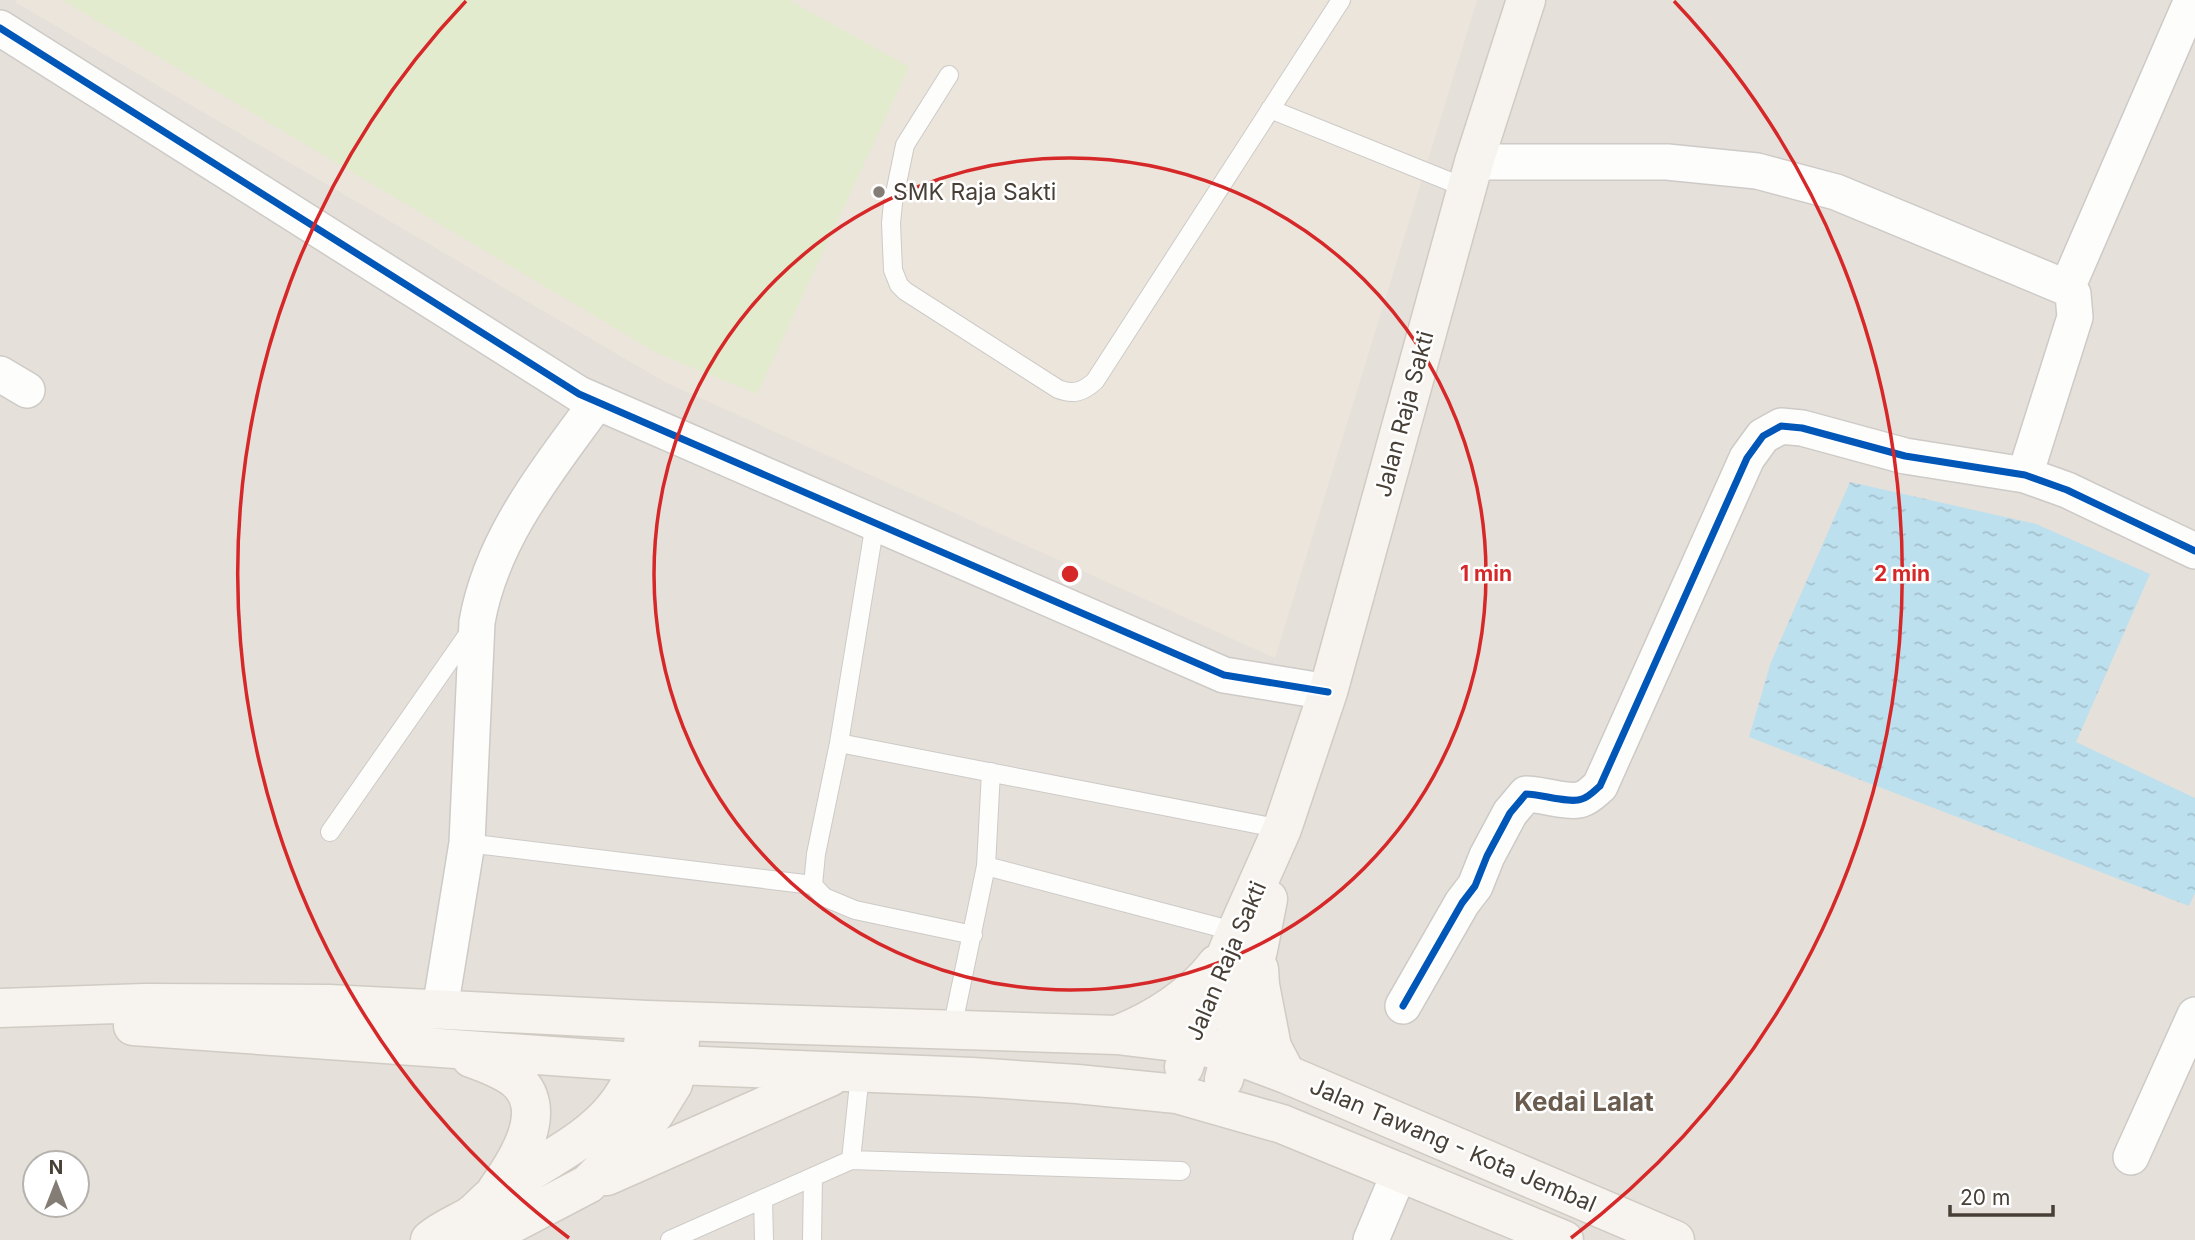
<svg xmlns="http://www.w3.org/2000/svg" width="2195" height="1240" font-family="Inter,sans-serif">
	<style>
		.residential { fill: #e5e0d9; fill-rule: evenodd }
		.education { fill: #ece5db }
		.pitch { fill: #e2ebcd }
		.water { fill: url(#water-ripples) }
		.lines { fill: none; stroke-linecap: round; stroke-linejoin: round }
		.lane-casing { stroke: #cdcac7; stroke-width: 20 }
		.street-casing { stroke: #cdcac7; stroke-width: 38 }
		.secondary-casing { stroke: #d0cbc3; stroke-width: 41 }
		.lane { stroke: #fdfdfc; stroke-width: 18 }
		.street { stroke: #fdfdfc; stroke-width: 35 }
		.secondary { stroke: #f7f4f0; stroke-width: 38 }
		.cycleway-casing { stroke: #fff; stroke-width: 11 }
		.cycleway { stroke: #0057b8; stroke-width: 7 }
		.ring { fill: none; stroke: #d62828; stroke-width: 3.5 }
		.poi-dot { fill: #837d76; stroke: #fff; stroke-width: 2.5 }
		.labels { text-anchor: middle; stroke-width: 5; stroke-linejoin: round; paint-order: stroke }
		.poi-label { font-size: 23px; fill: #484037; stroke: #fff; text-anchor: start }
		.street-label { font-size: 23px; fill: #484037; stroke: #fff }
		.quarter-label { font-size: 26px; font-weight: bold; fill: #6a5d4f; stroke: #fff }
		.centre { fill: #d62828; stroke: #fff; stroke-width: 3.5 }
		.ring-label { font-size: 21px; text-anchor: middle; font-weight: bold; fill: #d62828; stroke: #fff; stroke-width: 5; stroke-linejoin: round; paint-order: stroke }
	</style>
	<defs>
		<pattern id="water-ripples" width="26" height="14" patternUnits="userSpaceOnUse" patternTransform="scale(1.75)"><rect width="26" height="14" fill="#bde0ee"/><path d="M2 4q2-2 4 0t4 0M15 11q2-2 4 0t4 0" fill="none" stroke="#a4c1cd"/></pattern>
	</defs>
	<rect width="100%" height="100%" fill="#f1efec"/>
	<path class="residential" d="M0,0H2195V1240H0ZM35,1163H77V1205H35Z"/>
	<path class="education" d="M17,0H1477L1275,658L665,382L15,2Z"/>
	<path class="pitch" d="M62,0H789L909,67L757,394L657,353Z"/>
	<path class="water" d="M1850,482L2036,524L2150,574L2076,742L2195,798V893L2189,906L1749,737L1771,662Z"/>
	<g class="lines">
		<g class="lane-casing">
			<path id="lane" d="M949,75L905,145L893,203L891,223L893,270L899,285L905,291L1058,389C1073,395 1083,392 1095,381L1341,0
				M1270,109L1466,188
				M839,743L1282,829
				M991,772L986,866L1237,932
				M330,832L471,630
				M467,843L813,885L816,854L839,743L875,523
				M813,885L824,897L855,910L973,935
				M952,1029L986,866
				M851,1160L860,1074
				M763,1199L764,1240
				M670,1240L851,1160L1181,1171
				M812,1240L813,1177"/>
		</g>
		<g class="street-casing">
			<path id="street" d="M0,28L579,394L1224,675L1328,692
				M1474,162H1667L1757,171L1836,192L2067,288L2073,294L2075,317L2025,475
				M2067,288L2192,0
				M0,374L27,390
				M1403,1006L1462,903L1475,886L1487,856L1510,813L1526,794C1541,794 1570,804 1582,799C1589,797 1595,790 1600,786L1747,458L1763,436L1781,426L1802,428L1905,456L2025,475L2067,490L2195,551
				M440,1009L467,843L477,622C492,537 548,470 597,402
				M2131,1157L2195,1015
				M1371,1240L1400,1171"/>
		</g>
		<g class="secondary-casing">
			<path id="secondary" d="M1259,969L1260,985L1272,1047L1286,1074
				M0,1008L145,1003L329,1004L647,1020L1117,1035L1191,1044L1230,1053L1286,1074L1675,1240
				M133,1026L678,1065L972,1077L1077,1084L1177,1094L1282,1124L1564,1240
				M1117,1035C1155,1020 1193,996 1217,964
				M471,1058C485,1063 502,1069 515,1079C552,1109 516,1163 496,1191
				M1184,1067L1191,1044L1229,948L1282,829L1328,692L1474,162L1526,0
				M1224,1079L1258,950L1268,899
				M607,1176L830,1077
				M430,1240C442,1230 454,1225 467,1218C478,1212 485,1201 495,1194C560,1149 632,1127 644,1038
				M481,1240L588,1184L621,1151L655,1113L673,1084L678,1065L680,1040"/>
		</g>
		<use href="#lane" class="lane"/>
		<use href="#street" class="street"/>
		<use href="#secondary" class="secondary"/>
		<g class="cycleway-casing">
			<path id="cycleway" d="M0,28L579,394L1224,675L1328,692
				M1403,1006L1462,903L1475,886L1487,856L1510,813L1526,794C1541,794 1570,804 1582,799C1589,797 1595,790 1600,786L1747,458L1763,436L1781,426L1802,428L1905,456L2025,475L2067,490L2195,551"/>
		</g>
		<use href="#cycleway" class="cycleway"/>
	</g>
	<g class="ring">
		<circle cx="1070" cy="574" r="416"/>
		<path d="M569 1238A832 832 0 0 1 466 1M1674 1A832 832 0 0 1 1571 1238"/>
	</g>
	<circle class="poi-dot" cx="879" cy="192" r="7"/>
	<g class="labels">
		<g class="poi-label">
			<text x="893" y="200">SMK Raja Sakti</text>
		</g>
		<g class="street-label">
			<text transform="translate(1404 414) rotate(-75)" y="8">Jalan Raja Sakti</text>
			<text transform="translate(1226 961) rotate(-67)" y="8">Jalan Raja Sakti</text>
			<text transform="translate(1453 1145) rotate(23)" y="8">Jalan Tawang - Kota Jembal</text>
		</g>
		<g class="quarter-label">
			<text x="1584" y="1111">Kedai Lalat</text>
		</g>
	</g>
	<circle cx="1070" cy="574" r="10" class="centre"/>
	<g class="ring-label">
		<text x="1486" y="581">1 min</text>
		<text x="1902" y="581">2 min</text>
	</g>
	<g transform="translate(56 1184)"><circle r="33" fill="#ffffff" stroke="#b6b3af" stroke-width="2"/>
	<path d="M0-5L12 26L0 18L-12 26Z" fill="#837d76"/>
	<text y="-10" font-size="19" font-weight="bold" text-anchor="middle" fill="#484037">N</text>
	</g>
	<path d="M1950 1205v10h103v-10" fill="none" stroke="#484037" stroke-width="3.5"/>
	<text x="1960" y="1205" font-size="21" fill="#484037" stroke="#ffffff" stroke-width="5" paint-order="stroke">20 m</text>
</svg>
